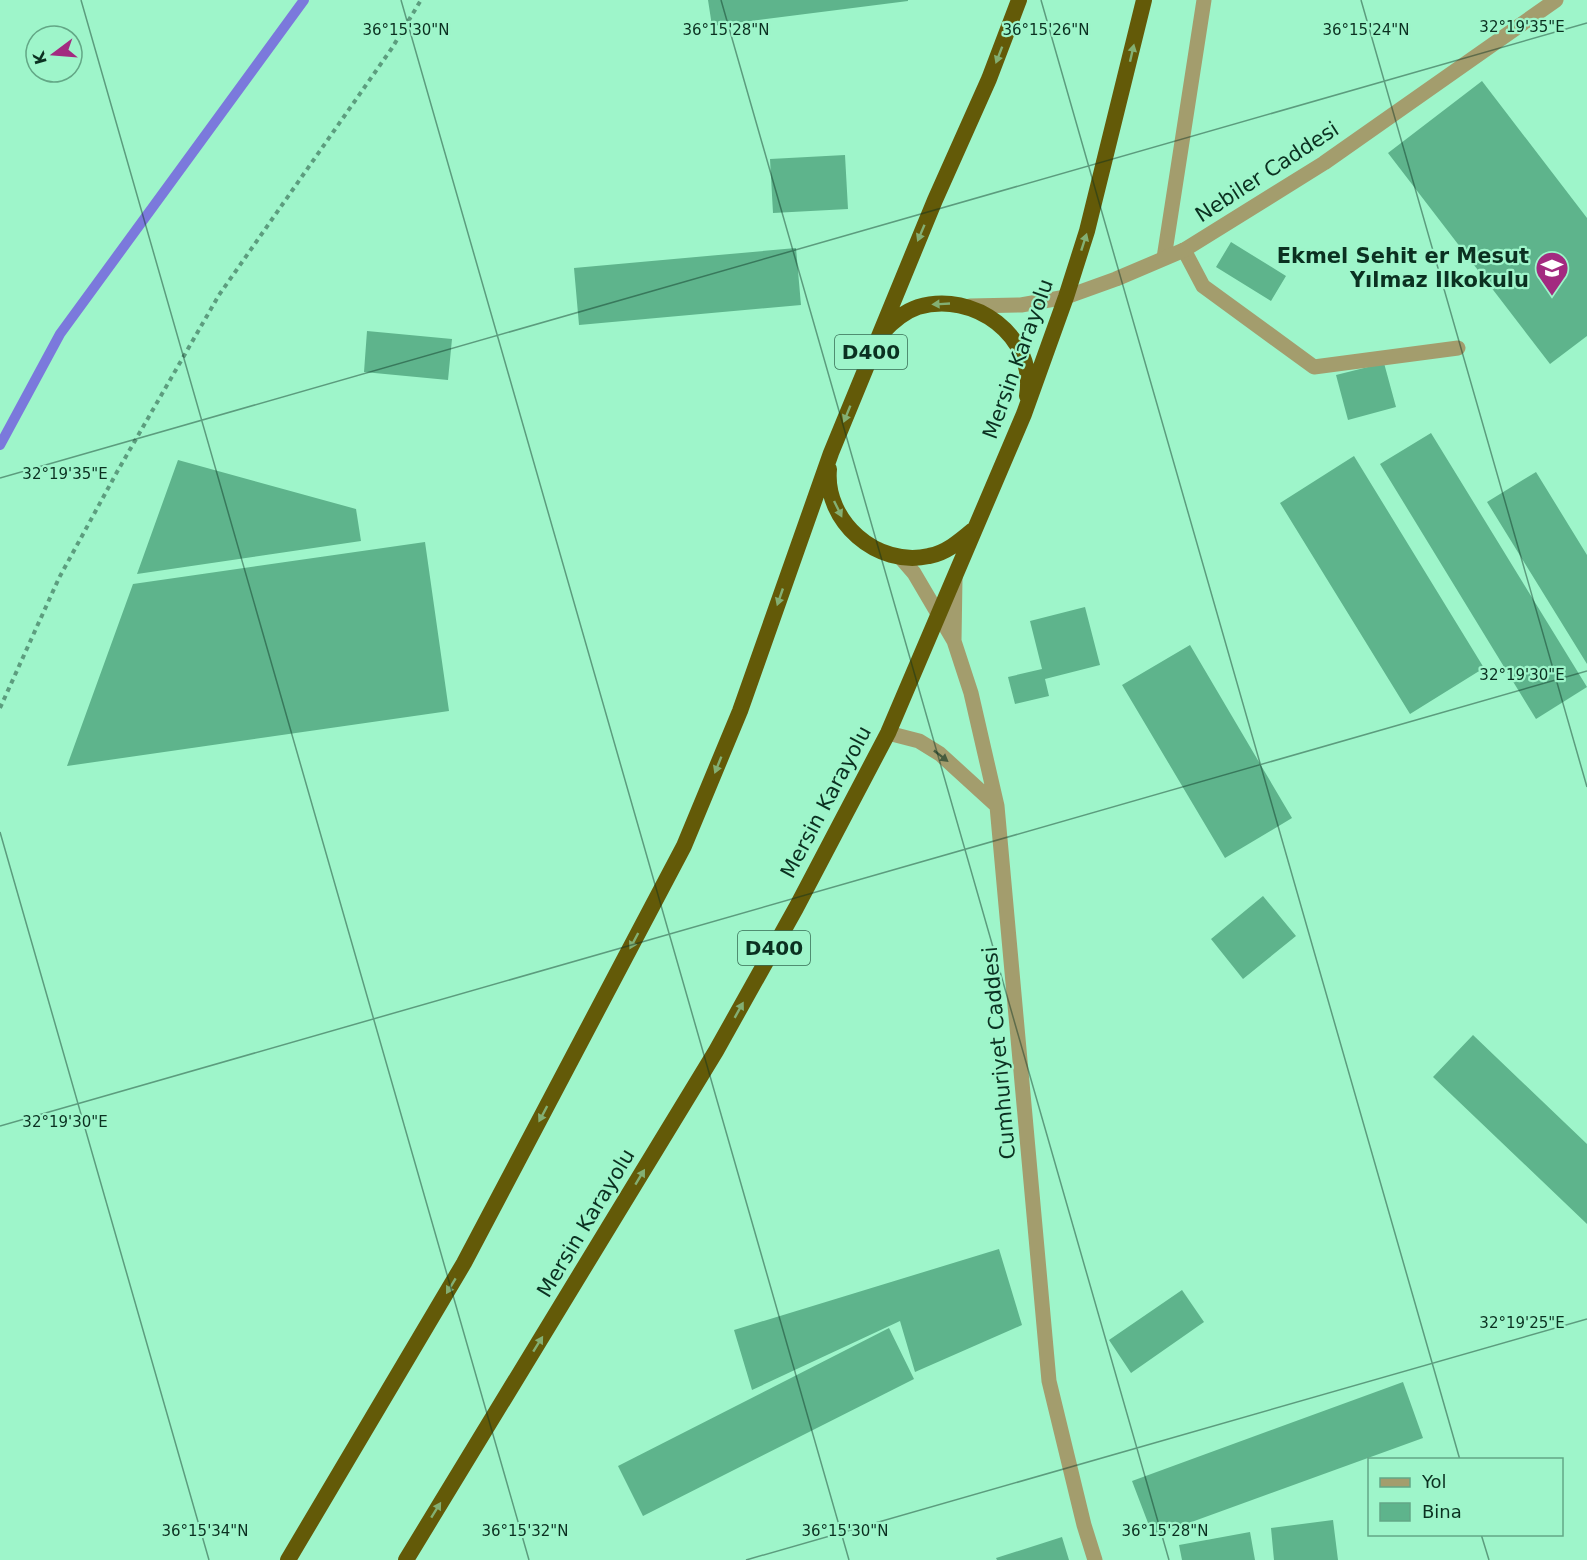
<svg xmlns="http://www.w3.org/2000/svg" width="1587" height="1560" font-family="'DejaVu Sans',sans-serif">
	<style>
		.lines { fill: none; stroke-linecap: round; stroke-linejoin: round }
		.stream { stroke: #7b79dc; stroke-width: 10 }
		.building { fill: #5eb48c }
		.path { stroke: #5c9d7e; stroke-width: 4; stroke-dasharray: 4.5 4.5; stroke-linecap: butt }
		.minor { stroke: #a39d6d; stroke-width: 15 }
		.tertiary { stroke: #a39d6d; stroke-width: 15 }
		.trunk { stroke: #635a08; stroke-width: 16 }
		.oneway { fill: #83af73 }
		.oneway2 { fill: #485c3f }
		.ticks { fill: none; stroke: #0b3121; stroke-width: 1.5; stroke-opacity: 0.45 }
		.labels { text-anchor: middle; stroke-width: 4.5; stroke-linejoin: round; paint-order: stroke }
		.shield { fill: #9ef5ca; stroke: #376c54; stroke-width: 1.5 }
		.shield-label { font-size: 20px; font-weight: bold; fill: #0b3121 }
		.street-label { font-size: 21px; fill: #0b3121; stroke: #9ef5ca }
		.poi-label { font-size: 21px; font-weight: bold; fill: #0b3121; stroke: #9ef5ca; text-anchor: end }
		.ticks-label { font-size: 15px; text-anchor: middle; fill: #0b3121; stroke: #9ef5ca; stroke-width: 4.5; stroke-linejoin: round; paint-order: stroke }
	</style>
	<rect width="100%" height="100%" fill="#9ef5ca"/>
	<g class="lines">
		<path class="stream" d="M0,445L60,334L304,0"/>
	</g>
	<path class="building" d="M708,0H908V1L712,26Z
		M1482,81L1587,218V336L1550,364L1388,153Z
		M845,155L848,209L773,213L770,159Z
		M1231,242L1286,276L1271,301L1216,267Z
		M796,248L801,305L579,325L574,268Z
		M367,331L452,339L448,380L364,372Z
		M1384,363L1396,407L1348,420L1336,375Z
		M1431,433L1587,687L1536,719L1380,464Z
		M1354,456L1484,668L1410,714L1280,503Z
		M178,460L356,509L361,541L137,574Z
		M1536,472L1587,555V664L1487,502Z
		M425,542L449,711L67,766L133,584Z
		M1085,607L1100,665L1045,679L1049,696L1015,704L1008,677L1042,669L1030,621Z
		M1190,645L1292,818L1225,858L1122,685Z
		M1263,896L1296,936L1243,979L1211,939Z
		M1473,1035L1587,1144V1224L1433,1077Z
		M999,1249L1022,1325L915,1372L900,1321L752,1390L734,1330Z
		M1182,1290L1204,1322L1131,1373L1109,1340Z
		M889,1328L914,1379L643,1516L618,1466Z
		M1403,1382L1423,1438L1153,1536L1132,1481Z
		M1333,1520L1338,1560H1274L1271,1528Z
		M1250,1532L1255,1560H1182L1179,1545Z
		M1062,1537L1069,1560H997L996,1558Z"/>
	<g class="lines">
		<path class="path" d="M0,708L59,578L117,472L219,295L392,48L421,0"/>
		<path class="minor" d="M1184,250L1203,286L1314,367L1458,348
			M1164,258L1204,0"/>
		<path class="tertiary" d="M970,306L1021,305L1066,297L1116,279L1184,250L1324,163L1556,0
			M901,558L914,573L954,641L971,693L997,806L1049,1381L1084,1525L1095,1560
			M954,641L955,578
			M888,733L919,741L940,754L997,806"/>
		<path class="trunk" d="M881,334C891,323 903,312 918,307C973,290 1037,336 1027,396
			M829,469C824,521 877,568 929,556C946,553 960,541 973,530
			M288,1560L464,1263L684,846L740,711L831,453L935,200L989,79L1019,0
			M406,1560L716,1051L796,908L888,733L1024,414L1066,297L1087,231L1144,0"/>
	</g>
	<defs><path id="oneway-solid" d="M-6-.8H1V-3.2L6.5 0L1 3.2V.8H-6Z" transform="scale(1.5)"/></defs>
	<g class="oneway">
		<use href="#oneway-solid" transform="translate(1132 53) rotate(-77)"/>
		<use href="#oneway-solid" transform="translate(999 55) rotate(111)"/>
		<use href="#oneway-solid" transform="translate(921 233) rotate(113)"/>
		<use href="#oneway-solid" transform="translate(1084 242) rotate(-72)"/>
		<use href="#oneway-solid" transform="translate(941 304) rotate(177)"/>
		<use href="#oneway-solid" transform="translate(847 414) rotate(112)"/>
		<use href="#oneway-solid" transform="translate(838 509) rotate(64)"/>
		<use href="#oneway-solid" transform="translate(780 597) rotate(109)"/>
		<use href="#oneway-solid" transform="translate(718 765) rotate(112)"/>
		<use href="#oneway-solid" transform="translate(634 941) rotate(118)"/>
		<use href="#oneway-solid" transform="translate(739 1010) rotate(-61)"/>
		<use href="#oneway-solid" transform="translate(543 1114) rotate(118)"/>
		<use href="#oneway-solid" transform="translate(640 1177) rotate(-59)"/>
		<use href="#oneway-solid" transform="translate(451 1286) rotate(121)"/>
		<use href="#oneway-solid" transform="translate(538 1344) rotate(-58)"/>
		<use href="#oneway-solid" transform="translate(436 1510) rotate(-58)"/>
	</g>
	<use class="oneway2" href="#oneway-solid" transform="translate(941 756) rotate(38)"/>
	<path class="ticks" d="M81,0L529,1560M401,0L849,1560M721,0L1169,1560M1041,0L1460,1460M1361,0L1587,787M0,478L1587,23M0,832L209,1560M0,1126L1587,671M1481,1534L1489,1560M746,1560L1587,1319"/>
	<defs>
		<g id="school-pin" transform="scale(1.725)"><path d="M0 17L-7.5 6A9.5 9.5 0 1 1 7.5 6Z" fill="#a32a80" stroke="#9ef5ca"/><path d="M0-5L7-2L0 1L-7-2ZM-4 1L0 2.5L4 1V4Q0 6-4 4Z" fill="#fff"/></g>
	</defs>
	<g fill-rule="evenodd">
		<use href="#school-pin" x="1552" y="268"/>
	</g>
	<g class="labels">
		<g class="shield">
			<rect x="835" y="335" width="72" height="34" rx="4.5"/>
			<rect x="738" y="931" width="72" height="34" rx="4.5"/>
		</g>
		<g class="shield-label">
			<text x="871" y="359">D400</text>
			<text x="774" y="955">D400</text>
		</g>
		<g class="street-label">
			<text transform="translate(1267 172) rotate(-33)" y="7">Nebiler Caddesi</text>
			<text transform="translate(1018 359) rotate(-70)" y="7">Mersin Karayolu</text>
			<text transform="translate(826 802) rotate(-62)" y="7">Mersin Karayolu</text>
			<text transform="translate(999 1053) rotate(-95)" y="7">Cumhuriyet Caddesi</text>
			<text transform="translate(586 1223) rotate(-59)" y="7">Mersin Karayolu</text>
		</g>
		<g class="poi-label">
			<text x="1529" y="263">Ekmel Sehit er Mesut<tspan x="1529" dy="24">Yılmaz Ilkokulu</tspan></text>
		</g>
	</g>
	<g class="ticks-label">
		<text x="1522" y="32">32°19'35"E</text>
		<text x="406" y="35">36°15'30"N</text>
		<text x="726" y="35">36°15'28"N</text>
		<text x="1046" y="35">36°15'26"N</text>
		<text x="1366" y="35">36°15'24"N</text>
		<text x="65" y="479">32°19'35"E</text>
		<text x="1522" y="680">32°19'30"E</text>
		<text x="65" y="1127">32°19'30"E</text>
		<text x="1522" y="1328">32°19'25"E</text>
		<text x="205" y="1536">36°15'34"N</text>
		<text x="525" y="1536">36°15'32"N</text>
		<text x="845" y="1536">36°15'30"N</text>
		<text x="1165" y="1536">36°15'28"N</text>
	</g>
	<rect x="1368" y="1458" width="195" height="78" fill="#9ef5ca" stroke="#63a786" stroke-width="1.5"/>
	<rect x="1380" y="1478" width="30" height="9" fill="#a39d6d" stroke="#63a786" stroke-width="1.5"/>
	<text x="1422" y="1488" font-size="18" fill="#0b3121">Yol</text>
	<rect x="1380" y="1503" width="30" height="18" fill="#5eb48c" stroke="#63a786" stroke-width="1.5"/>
	<text x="1422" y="1518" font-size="18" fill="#0b3121">Bina</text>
	<g transform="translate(54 54) rotate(254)"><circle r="28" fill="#9ef5ca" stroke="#63a786" stroke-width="1.5"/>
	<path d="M0-4.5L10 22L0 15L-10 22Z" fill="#a32a80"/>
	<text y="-9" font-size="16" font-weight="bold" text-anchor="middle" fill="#0b3121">K</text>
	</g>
</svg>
